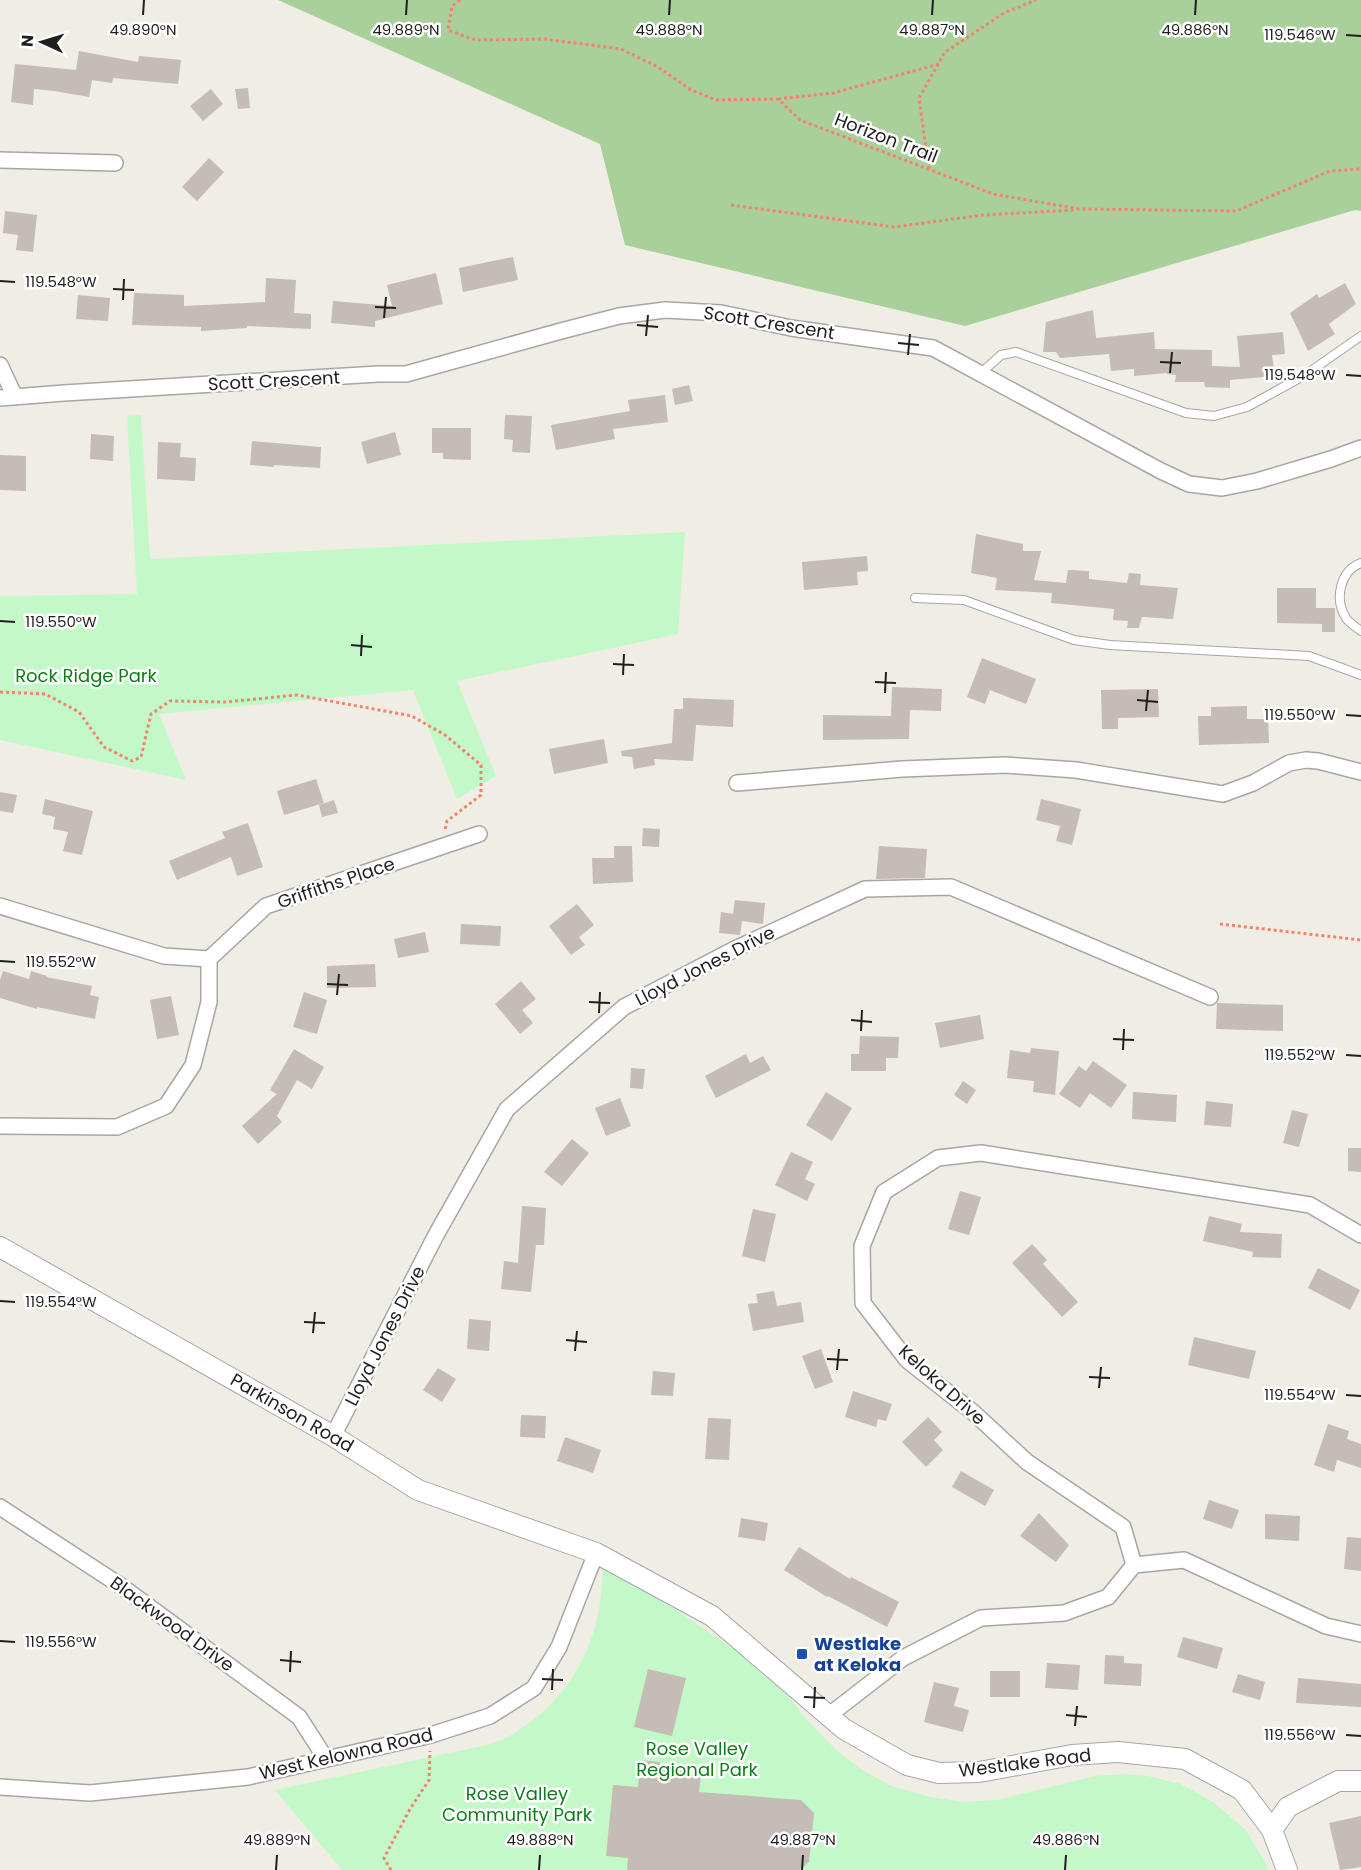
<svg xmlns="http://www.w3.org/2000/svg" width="1361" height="1870" font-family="Poppins,sans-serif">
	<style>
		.forest { fill: #a9cf9b }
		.park { fill: #c3f9c9 }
		.building { fill: #c4bcb5 }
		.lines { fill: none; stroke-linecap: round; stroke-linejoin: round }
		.service-casing { stroke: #a6a6a6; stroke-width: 10 }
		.minor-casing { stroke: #a6a6a6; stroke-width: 18 }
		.tertiary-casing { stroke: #a6a6a6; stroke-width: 22 }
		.path { stroke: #f8806e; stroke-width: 3; stroke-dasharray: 3 3; stroke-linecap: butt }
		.service { stroke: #fff; stroke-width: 8 }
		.minor { stroke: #fff; stroke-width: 15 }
		.tertiary { stroke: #fff; stroke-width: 20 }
		.ticks { fill: none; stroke: #1f1f1f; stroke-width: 2 }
		.transit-dot { fill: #1a4fb4; stroke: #fff; stroke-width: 2 }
		.labels { text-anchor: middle; stroke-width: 5; stroke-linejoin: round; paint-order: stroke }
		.street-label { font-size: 18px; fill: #1f1f1f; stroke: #fff }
		.park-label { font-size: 18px; fill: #0d7d19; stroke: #fff }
		.transit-label { font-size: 18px; font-weight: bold; fill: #164399; stroke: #fff; text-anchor: start }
		.ticks-label { font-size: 15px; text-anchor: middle; fill: #1f1f1f; stroke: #fff; stroke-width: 5; stroke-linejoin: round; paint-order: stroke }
	</style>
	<rect width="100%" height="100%" fill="#f0ede5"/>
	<path class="forest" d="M278,0H1361V211L1355,210L965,326L625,245L600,144Z"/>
	<path class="park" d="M141,415L150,559L685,532L678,634L457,681L496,776L457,799L413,690L159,714L186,780L0,740V596L137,594L127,416Z
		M603,1561L771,1674L807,1720L836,1750L861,1769L891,1786L930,1797L964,1802L997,1800L1095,1776L1124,1774L1148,1776L1181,1784L1213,1802L1245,1829L1264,1860L1268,1870H342L275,1790L487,1745C496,1742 505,1739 513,1734C561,1705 592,1659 600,1603C602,1590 602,1575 603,1561Z"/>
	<path class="building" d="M79,51L138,62L139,56L181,60L178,84L113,78L112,83L92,80L89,97L54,91L34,89L33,105L11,102L15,64L76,70Z
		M248,88L250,108L238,109L235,89Z
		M211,89L223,104L203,121L190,106Z
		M209,158L224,172L197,201L182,187Z
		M5,211L37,215L33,252L16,250L18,235L3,233Z
		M513,257L518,280L463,292L459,268Z
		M436,273L443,304L375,321V327L331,323L333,301L392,306L387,285Z
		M266,278L296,280L294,313L311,314V329L247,326V328L201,331V327L132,325L134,293L184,295V306L265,302Z
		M1345,283L1356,304L1329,324L1335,334L1308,351L1290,313L1317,294L1319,298Z
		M78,295L110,298L108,321L76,319Z
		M1093,310L1096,338L1154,332L1155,349L1212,350V366L1240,367L1237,336L1283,332L1285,354L1272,355L1275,376L1230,380V388L1205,387L1204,382H1175L1176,375L1167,374V373L1134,376V369L1111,371L1109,354L1060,358L1056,352H1043L1046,322Z
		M689,385L693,401L675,405L672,389Z
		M665,395L668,422L613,429L615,439L556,450L551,425L630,411L628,400Z
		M505,415L532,416L530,453L512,452L513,440L504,439Z
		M432,428H471V460L443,459V453H432Z
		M395,432L401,455L367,464L361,442Z
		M91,434L114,436L113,461L90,459Z
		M252,441L321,447L320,468L274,465V467L250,465Z
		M158,442L181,443L180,457L196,458L195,481L157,479Z
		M0,455L26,456V491L0,490Z
		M976,534L1023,544V551H1041L1034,580L1066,583L1068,570L1089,571V579L1127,583L1129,573L1141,574L1140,585L1178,588L1173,619L1142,617L1139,628H1127L1128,621L1113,620L1114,609L1051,603L1052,593L995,590L997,578L971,573Z
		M867,556L868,571L857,572L858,585L804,590L802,562Z
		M1277,588H1316V608H1335V632H1322V624L1277,623Z
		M982,658L1036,679L1026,704L990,690L985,704L967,697Z
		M892,687L942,689L941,711L910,710L909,739L823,740V715L891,716Z
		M1158,689L1159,717L1118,718V729H1102L1101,690Z
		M683,698L734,700L733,727L696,725L693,761L654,759L655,765L634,769L632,757L622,756L621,751L672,743L674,709H683Z
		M1247,706V719H1268L1269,743L1199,745L1198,716H1211V707Z
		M604,739L608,763L554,774L549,749Z
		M316,779L324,803L284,815L277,791Z
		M0,792L17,795L13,813L0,811Z
		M45,799L93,811L82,855L63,851L68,832L53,829L55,817L42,814Z
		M1041,799L1081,809L1072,845L1056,841L1060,826L1036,820Z
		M334,800L338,813L322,817L319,805Z
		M248,823L263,867L237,876L231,857L177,880L169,861L225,838L222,832Z
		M643,828L660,829L659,847L642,846Z
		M614,846H632L633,882L593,884L592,858H614Z
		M879,846L927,849L925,878L876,879Z
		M735,900L765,903L763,924L742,921L740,935L719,933L721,912L733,914Z
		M577,904L594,925L579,937L585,945L571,955L549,926Z
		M461,924L501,926L500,946L460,944Z
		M425,932L429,952L398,958L394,939Z
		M375,964L376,987L327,988V966Z
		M3,971L29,979L31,971L47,976L46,977L92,986L90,995L99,997L95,1019L37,1007V1009L0,998V980Z
		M521,981L536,999L522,1010L533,1023L520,1034L495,1004Z
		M304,992L327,1000L317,1034L293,1027Z
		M171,996L179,1035L157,1039L150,1000Z
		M1217,1003L1283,1005V1031L1216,1029Z
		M980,1015L984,1039L940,1048L935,1023Z
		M860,1036L899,1037L898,1058H886V1071H851V1054H859Z
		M1031,1048L1059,1051L1055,1095L1033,1092L1034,1081L1007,1078L1010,1050L1030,1053Z
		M294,1049L324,1067L312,1089L297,1080L277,1116L282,1122L258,1144L242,1126L277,1094L270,1090Z
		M746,1054L750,1063L763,1056L771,1070L716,1098L705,1076Z
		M1093,1061L1127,1085L1111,1108L1090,1093L1080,1108L1059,1094L1079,1066L1086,1071Z
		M631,1068L645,1069L643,1089L630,1088Z
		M963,1081L976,1090L967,1104L954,1095Z
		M826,1092L852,1108L832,1141L806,1125Z
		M1133,1092L1177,1095L1176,1122L1132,1119Z
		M620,1098L631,1126L606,1136L595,1108Z
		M1206,1101L1233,1104L1231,1127L1204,1125Z
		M1292,1110L1308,1114L1299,1147L1283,1143Z
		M572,1139L589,1153L562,1186L544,1172Z
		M1348,1148H1361V1172L1348,1171Z
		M791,1152L813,1162L805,1179L815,1184L807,1201L775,1185Z
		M960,1191L981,1197L969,1235L948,1229Z
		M522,1206L546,1208L544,1245H536L531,1292L501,1289L504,1261L518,1263Z
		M753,1209L776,1214L765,1262L742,1256Z
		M1209,1216L1242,1224L1240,1232L1282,1234L1281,1258L1252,1257L1253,1252L1203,1241Z
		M1032,1244L1047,1260L1043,1264L1078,1302L1062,1317L1012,1263Z
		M1318,1268L1360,1290L1350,1310L1308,1288Z
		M774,1291L777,1306L801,1302L804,1322L753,1331L748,1304L758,1303L756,1294Z
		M469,1319L491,1321L489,1351L467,1349Z
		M1194,1337L1256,1351L1249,1379L1188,1365Z
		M821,1349L833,1382L815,1389L802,1356Z
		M438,1368L456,1379L442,1402L423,1390Z
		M653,1371L675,1373L673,1396L651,1395Z
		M853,1391L892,1404L886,1421L878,1419L876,1427L845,1417Z
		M521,1415L546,1416L545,1438L520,1437Z
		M928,1417L942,1432L934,1440L943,1450L926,1467L902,1442Z
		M708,1418L731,1419L729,1460L705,1459Z
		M1328,1424L1349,1431L1347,1439L1361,1444V1468L1337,1460L1334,1472L1314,1465Z
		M565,1437L601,1450L593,1473L557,1461Z
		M961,1471L994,1490L985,1506L952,1487Z
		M1209,1500L1239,1510L1232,1529L1203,1519Z
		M1039,1513L1069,1545L1056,1562L1020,1536Z
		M1265,1514L1300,1516L1299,1541L1265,1539Z
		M741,1518L768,1523L765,1541L738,1537Z
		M1347,1537L1361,1538V1571L1344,1569Z
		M799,1547L850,1579L851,1577L899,1602L887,1627L828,1596L827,1597L784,1570Z
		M1183,1637L1223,1648L1217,1669L1177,1657Z
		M1105,1655L1124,1656V1663L1142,1664L1141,1686L1104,1684Z
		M1047,1663L1080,1665L1078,1690L1045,1688Z
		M648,1669L686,1678L672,1736L634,1727Z
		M990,1671H1020V1697H990Z
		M1238,1674L1265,1682L1260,1700L1232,1692Z
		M1298,1678L1361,1684V1707L1296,1703Z
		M934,1682L959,1688L954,1706L969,1710L963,1732L924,1722Z
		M640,1760L660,1762V1769L701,1773L699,1792L801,1800L814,1813L809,1862L800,1870H627L628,1858L606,1856L613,1785L638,1787Z
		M1361,1816V1867L1340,1870L1329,1823Z"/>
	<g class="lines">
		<g class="service-casing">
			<path id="service" d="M981,373L1001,355L1016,352L1186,413L1214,416L1247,407L1305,375L1361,336
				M1361,563C1340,571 1334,599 1346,618C1349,623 1356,627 1361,631
				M915,598L964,600L1074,640L1110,645L1309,656L1361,675"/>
		</g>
		<g class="minor-casing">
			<path id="minor" d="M0,160L115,163
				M0,365L15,397
				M0,398L64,393L378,374H406L561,331L619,316L665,310L721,313L791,328L933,348L1161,471L1189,484L1222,488L1257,481L1331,459L1361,448
				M737,783L902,769L1005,765L1076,770L1223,794L1253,783L1289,763L1306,760L1318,761L1361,772
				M0,906L164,956L209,959L266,906L479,834
				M0,1126L117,1127L166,1106L193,1065L209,1002V959
				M1361,1235L1310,1205L981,1153L938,1158L884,1192L862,1246L863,1303L907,1360L974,1413L1027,1462L1123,1527L1134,1565L1184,1560L1326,1626L1361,1634
				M333,1436L436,1235L507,1109L624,1007L735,949L865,889L951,887L1210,997
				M0,1507L121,1586L299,1717L326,1759
				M828,1716L903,1658L981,1618L1064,1613L1108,1597L1134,1565
				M0,1787L90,1793L248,1777L431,1735L490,1716L534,1688L559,1647L596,1553"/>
		</g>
		<g class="tertiary-casing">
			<path id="tertiary" d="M0,1247L333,1436L418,1490L596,1553L712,1616L844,1729L907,1765L939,1773L979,1772L1072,1755L1118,1752L1185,1759L1242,1790L1272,1830L1287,1870
				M1272,1830L1288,1807L1338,1781H1361"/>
		</g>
		<path class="path" d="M460,0L452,6L448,30L475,40L543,39L621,49L658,67L691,90L716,100L778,99L800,120L993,194L1079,209L1236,211L1330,171L1361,169
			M778,99L833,93L939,64
			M929,169L919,98L945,52L1004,13L1036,0
			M731,205L894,227L983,215L1075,210
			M0,692L45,694L79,712L104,747L132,761L141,757L151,714L170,701L226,702L297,695L412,716L445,735L481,765V795L447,821L445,830
			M1220,924L1361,940
			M391,1870L384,1858L410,1809L429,1780L430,1751"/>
		<use href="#service" class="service"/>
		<use href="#minor" class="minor"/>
		<use href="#tertiary" class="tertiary"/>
	</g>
	<path class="ticks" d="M143,15L144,0M406,15L407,0M669,15L670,0M932,15L933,0M1195,15L1196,0M1346,35L1361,36M0,281L15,282M113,289L134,290M123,300L124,279M375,307L396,308M384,318L386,297M637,325L658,327M646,336L648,315M898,343L919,345M908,355L910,334M1160,362L1181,363M1170,373L1172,352M1346,375L1361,376M0,621L15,622M351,645L372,647M361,656L362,635M613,664L634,665M623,675L624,654M875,682L896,683M885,693L886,672M1137,700L1158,702M1146,711L1148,690M1346,715L1361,716M0,961L15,962M327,984L348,985M337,995L339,974M589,1002L610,1003M599,1013L600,992M851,1020L872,1022M861,1031L862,1010M1113,1039L1134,1040M1123,1050L1124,1029M1346,1055L1361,1056M0,1301L15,1302M304,1322L325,1323M313,1333L315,1312M566,1340L587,1342M575,1351L577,1331M827,1359L848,1360M837,1370L839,1349M1089,1377L1110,1378M1099,1388L1101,1367M1346,1395L1361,1396M0,1641L15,1642M280,1660L301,1662M290,1672L291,1651M542,1679L563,1680M552,1690L553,1669M804,1697L825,1698M814,1708L815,1687M1066,1715L1087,1717M1075,1726L1077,1706M1346,1735L1361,1736M276,1870L277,1855M539,1870L540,1855M802,1870L803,1855M1065,1870L1066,1855"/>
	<rect class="transit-dot" x="796" y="1648" width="12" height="12" rx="3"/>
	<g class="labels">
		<g class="street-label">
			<text transform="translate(886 138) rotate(21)" y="6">Horizon Trail</text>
			<text transform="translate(769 323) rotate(9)" y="6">Scott Crescent</text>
			<text transform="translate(274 381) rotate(-3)" y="6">Scott Crescent</text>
			<text transform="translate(336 883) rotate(-19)" y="6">Griffiths Place</text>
			<text transform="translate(705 966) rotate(-27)" y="6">Lloyd Jones Drive</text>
			<text transform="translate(385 1336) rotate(-63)" y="6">Lloyd Jones Drive</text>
			<text transform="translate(942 1385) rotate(42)" y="6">Keloka Drive</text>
			<text transform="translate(292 1413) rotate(30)" y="6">Parkinson Road</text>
			<text transform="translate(172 1624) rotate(36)" y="6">Blackwood Drive</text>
			<text transform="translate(346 1754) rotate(-13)" y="6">West Kelowna Road</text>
			<text transform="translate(1025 1763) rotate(-7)" y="6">Westlake Road</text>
		</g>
		<g class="park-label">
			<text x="86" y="682">Rock Ridge Park</text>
			<text x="697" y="1755">Rose Valley<tspan x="697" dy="21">Regional Park</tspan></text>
			<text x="517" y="1800">Rose Valley<tspan x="517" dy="21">Community Park</tspan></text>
		</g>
		<g class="transit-label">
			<text x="814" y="1650">Westlake<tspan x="814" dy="21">at Keloka</tspan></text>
		</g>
	</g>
	<g class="ticks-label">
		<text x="143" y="35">49.890°N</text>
		<text x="406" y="35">49.889°N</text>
		<text x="669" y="35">49.888°N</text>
		<text x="932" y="35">49.887°N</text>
		<text x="1195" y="35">49.886°N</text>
		<text x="1300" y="40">119.546°W</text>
		<text x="61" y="287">119.548°W</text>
		<text x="1300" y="380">119.548°W</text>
		<text x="61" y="627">119.550°W</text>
		<text x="1300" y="720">119.550°W</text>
		<text x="61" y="967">119.552°W</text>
		<text x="1300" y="1060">119.552°W</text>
		<text x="61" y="1307">119.554°W</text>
		<text x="1300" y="1400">119.554°W</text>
		<text x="61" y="1647">119.556°W</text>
		<text x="1300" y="1740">119.556°W</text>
		<text x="277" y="1845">49.889°N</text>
		<text x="540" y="1845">49.888°N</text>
		<text x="803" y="1845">49.887°N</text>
		<text x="1066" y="1845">49.886°N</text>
	</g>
	<g transform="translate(42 42) rotate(274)" stroke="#ffffff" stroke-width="4.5" paint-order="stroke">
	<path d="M0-4.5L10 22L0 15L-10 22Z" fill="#1f1f1f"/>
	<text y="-9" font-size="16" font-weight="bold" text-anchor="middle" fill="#1f1f1f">N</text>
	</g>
</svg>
